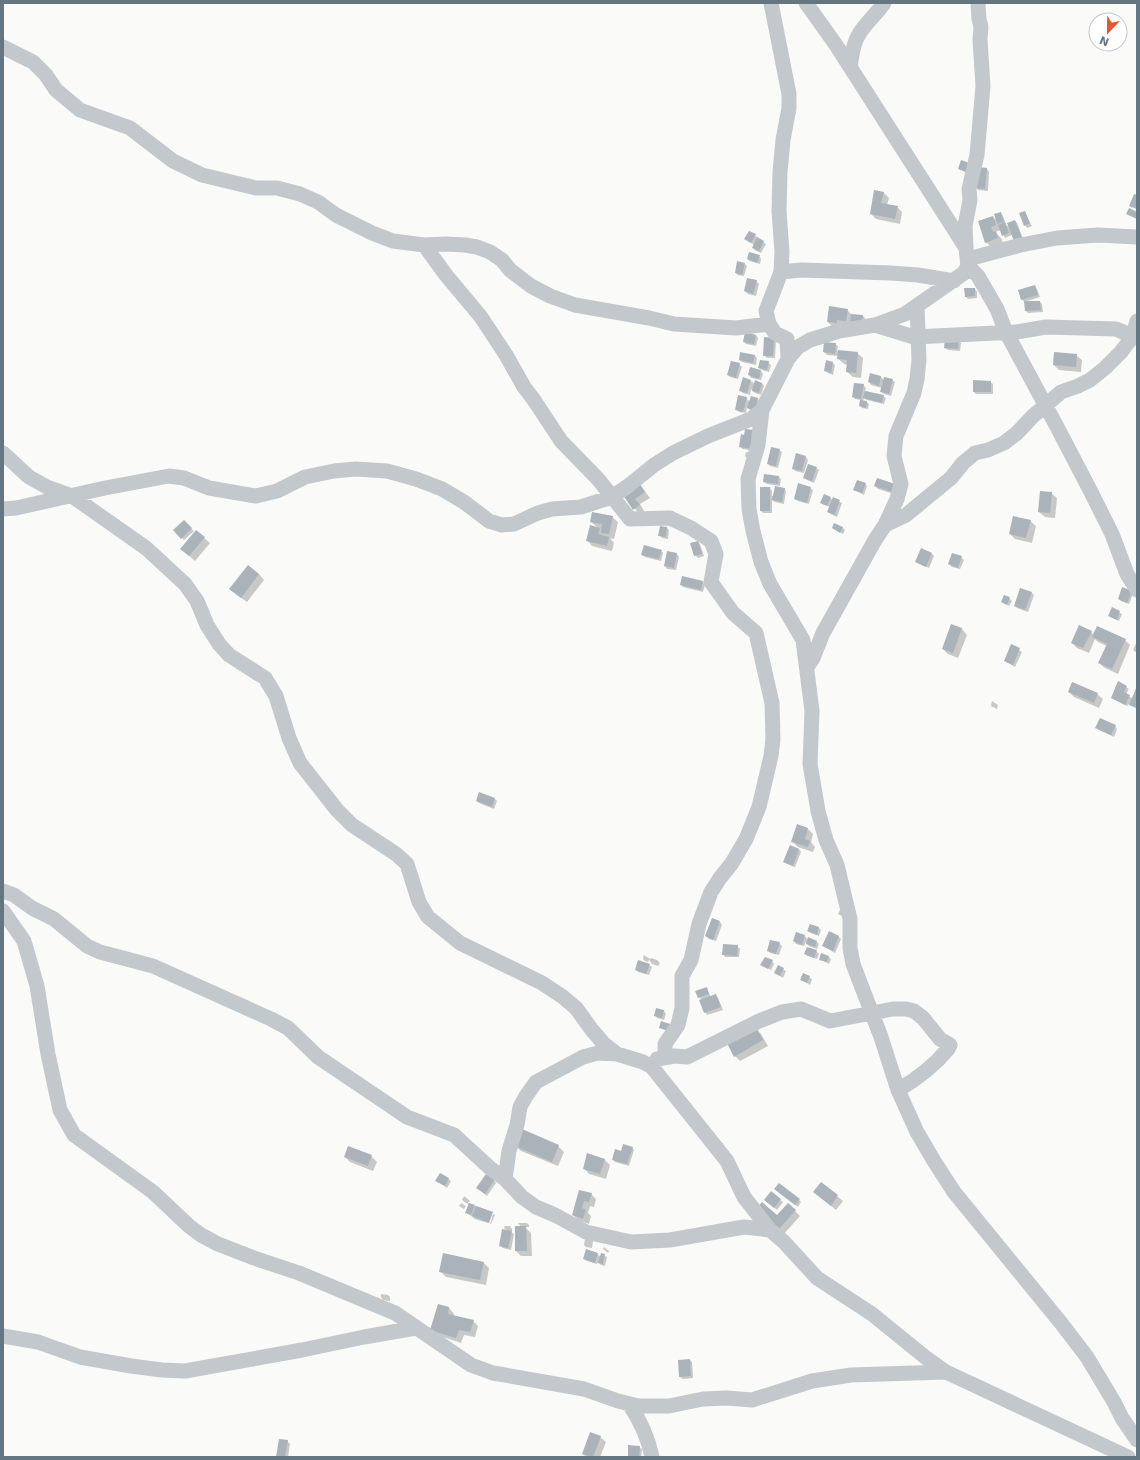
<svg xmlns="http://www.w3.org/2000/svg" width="1140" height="1460" font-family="'DejaVu Sans',sans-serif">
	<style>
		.shadow { fill: #0003 }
		.building { fill: #aab3b9 }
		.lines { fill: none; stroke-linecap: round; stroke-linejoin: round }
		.minor { stroke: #c3c8cc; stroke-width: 15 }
	</style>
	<rect width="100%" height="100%" fill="#fafaf8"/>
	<path class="shadow" d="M978,168L987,169L989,172L988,191L978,190L976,187Z
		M883,192L889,198L887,205L897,207L902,212L900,224L876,219L871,214Z
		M1024,212L1032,226L1027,228L1025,225Z
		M1001,213L1003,216L1006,225L1010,228L1015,221L1017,223L1024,241L1012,235L1005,238L1001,230L995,232L1001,238L1003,243L992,248L986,242L993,217L997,221Z
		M755,235L757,237V238L766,244L761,253L755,250L753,247L754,245L745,239Z
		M759,256L761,259L760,264L750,261L748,259Z
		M745,264L747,266L744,276L738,275L736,273Z
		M756,281L759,284L756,296L748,294L745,291Z
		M1035,286L1037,289L1040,297L1027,301L1040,302L1042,304L1043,312L1028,313L1026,311L1025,302L1022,300Z
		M974,289L977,291V298L968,299L965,296Z
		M847,310L852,315L863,316L865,318L864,327H833L828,322Z
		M756,335L758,338L756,346L746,344L744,341Z
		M765,338L776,341L775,358H767L764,355Z
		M959,341L961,343L960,351L948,350L945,348Z
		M835,344L838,346L837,351L857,353L863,358L861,378L853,377L847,372L848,365L844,364L838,359L839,356L827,355L824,352Z
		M1054,354L1076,355L1082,360L1081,372L1059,370L1054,365Z
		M754,355L757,358L756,365L742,362L740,360Z
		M768,362L771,365L769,372L762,370L759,368Z
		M832,362L835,365L833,375L828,373L826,371Z
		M739,364L742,367L738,379L730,377L728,375Z
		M761,371L763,374L761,380L751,378L749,375Z
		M871,374L881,377L884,380H892L895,382L891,396L884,394L881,391L882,388L871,385L869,382Z
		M751,381L755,384L762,383L764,386L761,395L755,393L751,389L750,395L743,393L740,391Z
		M990,382L993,384V394H976L974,392Z
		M863,385L866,388L865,391L883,396L886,398L884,404L867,400L864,398L863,401L867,402L869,404L868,409L862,408L860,406L861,400L855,399L853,397Z
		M746,398L750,402L758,399L760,402L751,411L747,407L746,413L739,412L737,410Z
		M742,436L754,451L743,449L740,447Z
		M779,450L782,452L778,468L770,466L768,464Z
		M746,452L750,453L747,458L745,456Z
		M797,455L806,457L808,460L804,473L795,471L793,468Z
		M816,468L819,470L814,483L807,480L804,478Z
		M779,477L781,479L780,486L767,484L764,482Z
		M865,484L867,486L864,495L854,490Z
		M640,485L650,498L640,504L644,511L639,514L625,495Z
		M875,486L897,488L894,494L878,489Z
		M761,488H770L772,491V496H773L784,489L786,491L784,504L775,502L772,500V513H763L761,511Z
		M810,488L813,490L809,504L798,501L795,499Z
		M1051,493L1057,498L1055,518L1045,517L1039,512Z
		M830,498L833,500V499L842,503L837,517L831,514L828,512L830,507L821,503Z
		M612,517L618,522L614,539L610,538L614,543L612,551L592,546L587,540L598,528L591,522Z
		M184,521L194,531L184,540L175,530Z
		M1030,521L1036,526L1032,543L1015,539L1010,534Z
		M661,527L667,528L669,530L668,539L662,538L660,535Z
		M842,527L845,530L843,534L833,528Z
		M196,531L210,543L195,561L187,554Z
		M698,542L700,544L704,556L698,558L695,555Z
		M661,551L663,553L661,561L645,557L642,555Z
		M677,554L679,557L676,570L667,569L665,566Z
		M932,554L934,556L929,568L916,562Z
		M961,557L964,560L960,569L952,567L949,564Z
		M259,574L264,580L247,602L236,594Z
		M683,577L703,582L705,585L703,592L683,587L681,585Z
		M1123,589L1133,594L1129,604L1121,601L1119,599Z
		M1032,593L1034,595L1028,612L1017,608L1015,606Z
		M1009,598L1012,601L1009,606L1002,602Z
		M1112,609L1122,614L1119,621L1109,616Z
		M952,626L962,629L967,635L958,658L948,654L943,649Z
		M1091,632L1094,635L1125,640L1130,645L1118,674L1105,668L1099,663L1107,646L1098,642L1095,639L1089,653L1077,648L1072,643Z
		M1137,641V653L1133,650Z
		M1012,646L1022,652L1015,667L1005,661Z
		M1119,683L1129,689L1126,694L1133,699L1137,688V709L1129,704L1127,706L1112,698Z
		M1069,692L1097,694L1103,699L1099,708L1074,697Z
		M992,701L998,705L997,709L991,706Z
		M1115,726L1117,729L1114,737L1099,730L1096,728Z
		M495,799L497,801L494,809L479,803L477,801Z
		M798,826L808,829L813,834L811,842L815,847L813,852L798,847L792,841Z
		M790,846L799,849L801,852L795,867L787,864L784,862Z
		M840,910L846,918L838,914Z
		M720,922L722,925L716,941L709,939L706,936Z
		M819,928L821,930L819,936L811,933L808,931Z
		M805,936L808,940L809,939L817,942L819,944L817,949L809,946L806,942L804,946L796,944L794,941Z
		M839,937L841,939L835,953L823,946Z
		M779,943L782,946L779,955L770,953L768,950Z
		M737,946L740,949L739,957H725L723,954Z
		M816,951L819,954L817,959L808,956L805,954Z
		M644,955L650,959L651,958L657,960L660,963L658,966L652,964L649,960L648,962L645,961L643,959Z
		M829,957L831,959L829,964L820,959Z
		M772,961L774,964L771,970L762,965Z
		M649,965L652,967L649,975L638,972L636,969Z
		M779,967L786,971L783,978L776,973Z
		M804,974L812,979L810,985L801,979Z
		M706,988L711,997L716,995L718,998L723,1010L707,1015L705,1012L702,1000L699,997Z
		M657,1009L664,1011L666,1014L664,1020L657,1018L655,1015Z
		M756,1029L761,1034L768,1046L740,1061L735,1056Z
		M516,1146H558L564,1152L558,1166L521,1151Z
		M632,1147L634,1150L629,1166L615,1162L613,1159L622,1152Z
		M371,1156L377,1162L373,1171L350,1162L345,1157Z
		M604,1159L610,1165L606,1179L589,1174L584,1168Z
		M441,1174L451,1181L447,1188L437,1181Z
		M494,1180L496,1183L487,1196L480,1190Z
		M821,1183L843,1201L836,1210L814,1192Z
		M580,1191L591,1194L596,1199L594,1207L590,1206L588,1213L591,1216L589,1224L578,1220L573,1215Z
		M778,1192L799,1200L801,1202L798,1207Z
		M771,1193L783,1202L777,1210L768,1202Z
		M464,1196L470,1201L468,1203L492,1212L488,1223L475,1219L466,1212L469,1205L462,1200Z
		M461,1203L466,1206L464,1209L459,1206Z
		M795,1211L800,1216L784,1234L762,1215L777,1217Z
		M493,1214L495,1215L491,1224H490Z
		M518,1223H527L529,1225V1227H525L531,1233L532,1256H521L516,1251L521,1227Z
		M505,1226H510L512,1229V1231H510L514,1234L511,1250L503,1248L500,1246L508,1231L504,1228Z
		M585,1238L593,1241L592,1248L586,1247L584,1245Z
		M604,1247L609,1251L608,1253L603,1249Z
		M597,1254L601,1257V1254L607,1257L605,1266L601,1265L598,1262L597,1264L587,1261L584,1259Z
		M484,1263L489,1268L486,1285L446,1277L440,1271Z
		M381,1294L388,1295L390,1297V1301L383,1300L381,1297Z
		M439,1305L449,1308L454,1314V1316L473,1321L478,1326L475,1337L464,1335L461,1343L437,1335L432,1330Z
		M690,1360L692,1362L693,1378L683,1379L680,1377Z
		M600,1437L606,1442L600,1457H586L583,1454Z
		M287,1441L290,1444L288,1457H277Z
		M639,1447L642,1449L641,1457H629Z"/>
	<path class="building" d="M961,160L972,164L968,173L958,169Z
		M977,167L987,168L985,189L975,188Z
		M874,190L884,192L881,203L898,206L895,219L870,214Z
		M1134,194L1137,195V209L1129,206Z
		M1129,208L1137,212V219L1126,214Z
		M1025,211L1030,223L1024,226L1019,213Z
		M1001,212L1004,222L997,224L994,214Z
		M993,216L996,225L991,227L993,232L996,231L998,238L985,243L978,221Z
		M1015,220L1022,238L1014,241L1007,223Z
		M1005,222L1009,233L1002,236L998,225Z
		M749,231L756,234L751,243L744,239Z
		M757,237L764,241L759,251L752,248Z
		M749,252L760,255L757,263L747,259Z
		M737,261L745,263L742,275L735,273Z
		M747,278L757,280L753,294L744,291Z
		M1035,285L1038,295L1021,300L1018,290Z
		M964,288H975V296L965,297Z
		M1024,301H1040L1041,310L1025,311Z
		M829,306L848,309L846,321L837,320V323L827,322Z
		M851,314L863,315L862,325L850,324Z
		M745,332L756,335L754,344L743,342Z
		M764,337L774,338L773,356H763Z
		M945,339L959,340L958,349L944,348Z
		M824,342L836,343L835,354L823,352Z
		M838,350L858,352L856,373L846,372L847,360L837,359Z
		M740,352L755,355L753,363L739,360Z
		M1054,352L1077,354L1076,367L1053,365Z
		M760,360L769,361L767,370L758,368Z
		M826,360L833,362L831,373L824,371Z
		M731,361L740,363L736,378L727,375Z
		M750,367L761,370L759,379L748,375Z
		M870,373L881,376L879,386L868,382Z
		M743,377L751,380L747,393L739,391Z
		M884,377L893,379L889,394L880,392Z
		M755,380L762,383L759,393L752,391Z
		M973,380L991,381V392H973Z
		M854,383L864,384L861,399L852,397Z
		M865,391L884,395L882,403L863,398Z
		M738,395L747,397L743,412L735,410Z
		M751,396L758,398L755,411L747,408Z
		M860,400L867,401L866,408L859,406Z
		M745,429L755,430L752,449L739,447L741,434L744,435Z
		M771,447L780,449L776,466L767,464Z
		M796,453L806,456L802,471L792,469Z
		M808,464L817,467L812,481L803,478Z
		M764,474L779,476L778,484L763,482Z
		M877,478L895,484L892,492L874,486Z
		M857,480L866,483L862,493L853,490Z
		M798,483L811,487L807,503L794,499Z
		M640,484L645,492L635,499L640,505L633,510L623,495Z
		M775,486L785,488L782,502L772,500Z
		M760,487H770V511H760Z
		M1040,491L1052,492L1050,513L1038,512Z
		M824,494L831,497L827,506L820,503Z
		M833,497L840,500L835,515L827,512Z
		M592,512L613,516L609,534L601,533L602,524L590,522Z
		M1013,516L1031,520L1026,538L1009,534Z
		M184,520L192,528L181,539L173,530Z
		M834,523L843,527L840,533L832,528Z
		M590,525L600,528L598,534L609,537L607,546L586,541Z
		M660,526L667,527L666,537L658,536Z
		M196,530L205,537L189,556L180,549Z
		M698,541L702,554L694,556L690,543Z
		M644,545L662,550L659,559L641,555Z
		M921,548L932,553L926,567L915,562Z
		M667,551L677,553L674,568L664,566Z
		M952,553L962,556L958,568L948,564Z
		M248,565L259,574L241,598L229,589Z
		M682,576L703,581L701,590L680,585Z
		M1122,587L1132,591L1127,603L1118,599Z
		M1020,588L1032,592L1025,610L1014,606Z
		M1004,595L1010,597L1007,605L1001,602Z
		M1112,607L1120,611L1117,620L1108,616Z
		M951,624L962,628L953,653L942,649Z
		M1079,625L1092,631L1083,648L1071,643Z
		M1097,626L1126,639L1112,669L1098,663L1107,644L1092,637Z
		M1011,644L1020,648L1013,665L1004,661Z
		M1118,681L1127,686L1124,692L1130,695L1125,705L1111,698Z
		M1072,682L1098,693L1094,703L1068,692Z
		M1137,686V708L1129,705Z
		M1100,718L1116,725L1111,735L1095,728Z
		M479,792L495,798L492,807L476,801Z
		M797,824L808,828L805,839L810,841L808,847L791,842Z
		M790,845L799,849L793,866L783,862Z
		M712,918L720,921L713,940L705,936Z
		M810,924L819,927L817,935L807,931Z
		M829,931L839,936L833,951L822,946Z
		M796,932L805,935L802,945L793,941Z
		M808,937L817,941L815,947L806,944Z
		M770,940L780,942L776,954L767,951Z
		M723,944L738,945L737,956L722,955Z
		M807,947L817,950L814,958L804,954Z
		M821,953L829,956L827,962L819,960Z
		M765,957L773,960L768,969L760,965Z
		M638,960L650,964L646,974L635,970Z
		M778,965L784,968L780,976L774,973Z
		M803,973L810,976L807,983L800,980Z
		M707,987L709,994L698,998L695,991Z
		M716,994L721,1007L704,1013L699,1000Z
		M656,1008L664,1010L662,1018L654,1016Z
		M661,1021L670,1024L668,1031L659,1028Z
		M756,1027L763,1040L734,1057L727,1043Z
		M522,1129L559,1145L552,1162L515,1146Z
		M623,1144L633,1147L627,1164L612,1160L615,1149L621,1151Z
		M348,1146L372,1155L368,1166L344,1157Z
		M587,1153L605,1159L600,1174L583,1169Z
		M440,1173L449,1178L445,1186L435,1181Z
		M486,1174L495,1179L485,1194L476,1188Z
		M821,1182L838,1195L831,1206L813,1192Z
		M779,1183L800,1199L795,1205L774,1189Z
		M579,1190L592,1193L589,1202L584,1201L582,1208L586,1210L583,1219L572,1215Z
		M771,1191L781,1199L774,1208L764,1200Z
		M762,1202L777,1215L788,1203L796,1210L778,1230L755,1210Z
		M469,1203L475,1205L471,1215L465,1213Z
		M476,1206L493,1212L489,1223L472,1216Z
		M515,1226H526L527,1251H515Z
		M502,1229L512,1231L508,1248L499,1246Z
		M586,1249L598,1253L595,1263L583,1259Z
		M443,1253L484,1262L480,1280L439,1272Z
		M601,1253L605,1254L603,1264L598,1263Z
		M438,1304L449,1307L448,1314L474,1320L470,1332L459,1330L456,1338L430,1330Z
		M690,1359L691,1376L679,1377L678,1360Z
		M590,1432L601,1436L593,1457L582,1454Z
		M279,1439L288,1440L285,1457H276Z
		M628,1445L640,1446L639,1457H628Z"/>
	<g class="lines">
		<path class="minor" d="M806,3L836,45L966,248L968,266L964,273L905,314L875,325L839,331L810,340L798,347L788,359L762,410L758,445L748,479L749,509L753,531L761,562L770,584L803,640L812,711L810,764L818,811L826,840L837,865L850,919V948L853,964L881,1037L898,1090L917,1132L934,1161L954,1192L1061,1323L1087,1357L1114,1402L1122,1418L1137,1440
			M3,47L33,62L46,75L56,90L80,110L130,128L173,161L202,175L256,188H277L300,194L318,202L336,215L372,233L393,241L424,245L446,244L465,245L477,247L490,252L502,260L510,270L531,286L550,296L575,305L649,318L674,324L736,328L769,324L775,333L787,339L788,359
			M850,67C852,57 852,46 858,36C864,24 876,15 884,3
			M424,245L446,275L481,317L506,355L524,387L534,400L561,441L598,479L630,519L670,518L691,528L711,541L716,554L711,582L733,613L756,633L772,703L773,739L771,756L759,807L746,839L732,863L720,878L711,892L699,924L691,960L682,976V1008L678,1025L665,1044V1057
			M966,247L965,226L970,200L969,189L977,155L983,86L980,39L981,27L979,19L978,3
			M968,259L1021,245L1057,238L1098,235L1137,237
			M968,266L978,276L997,309L1006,332L1055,423L1091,492L1112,534L1127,574L1137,590
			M781,272L801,270L891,273L918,275L954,281
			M769,324L766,311L781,272L782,252L779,211L780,172L783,140L789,108V94L771,3
			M875,325L914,337L1016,332L1046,327L1116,329L1137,338
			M3,453L29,477L47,487L72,496L146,548L185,584L197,601L207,625L219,644L229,655L265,678L276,696L289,738L300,763L337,810L352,825L396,854L407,864L419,902L428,917L460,943L542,983L563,997L576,1008L592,1030L604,1044L617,1054
			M3,509L16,508L105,488L169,476L184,478L209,488L256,496L277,491L305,477L334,471L356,469L387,471L416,479L442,489L464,502L489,521L502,525L514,524L538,513L552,509L581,507L612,497L628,486L654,465L673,453L708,436L751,419L762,410
			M885,525L906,515L951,478L963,463L975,453L988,450L1004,443L1017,433L1033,416L1061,392L1078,386L1090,380L1105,368L1121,352L1133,336L1137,321
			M807,667L813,658L823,633L875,540L885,525L897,499L901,484L894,456L896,436L914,393L917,379L919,360L917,306
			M3,891L14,895L32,908L54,919L87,946L100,952L153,966L271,1019L288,1028L318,1057L407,1117L454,1135L490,1168L505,1179L522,1197L536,1207L555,1215L586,1232L631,1242L670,1240L744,1227L770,1230L784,1242L817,1278L872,1314L925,1357L946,1372L1128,1457
			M3,911L24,941L37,986L48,1054L60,1110L74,1135L153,1192L189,1226L201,1235L218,1244L254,1258L299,1273L395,1313L471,1365L493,1373L584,1389L618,1401L638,1406H669L703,1399L727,1398L752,1400L812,1381L851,1375L946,1372
			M657,1059L675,1056L687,1057L759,1021L782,1012L801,1009L830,1021L893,1009H906L914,1011L923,1018L940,1039L950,1045L948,1049C934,1066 917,1079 898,1090
			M505,1179L509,1151L517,1125L520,1107L526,1096L536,1082L583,1057L598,1053L617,1054L643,1062L652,1067L727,1161L744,1197L770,1230
			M3,1336L38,1342L80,1357L131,1366L162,1370L185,1371L302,1350L364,1337L416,1328
			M629,1404C640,1420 648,1437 652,1457"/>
	</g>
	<rect width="1140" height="1460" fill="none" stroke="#657683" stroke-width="8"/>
	<g transform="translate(1108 32) rotate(202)"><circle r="19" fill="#ffffff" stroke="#c1c8cd"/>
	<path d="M0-3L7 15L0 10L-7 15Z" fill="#e4572e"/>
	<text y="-6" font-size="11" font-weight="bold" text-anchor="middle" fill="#657683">N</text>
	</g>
</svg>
